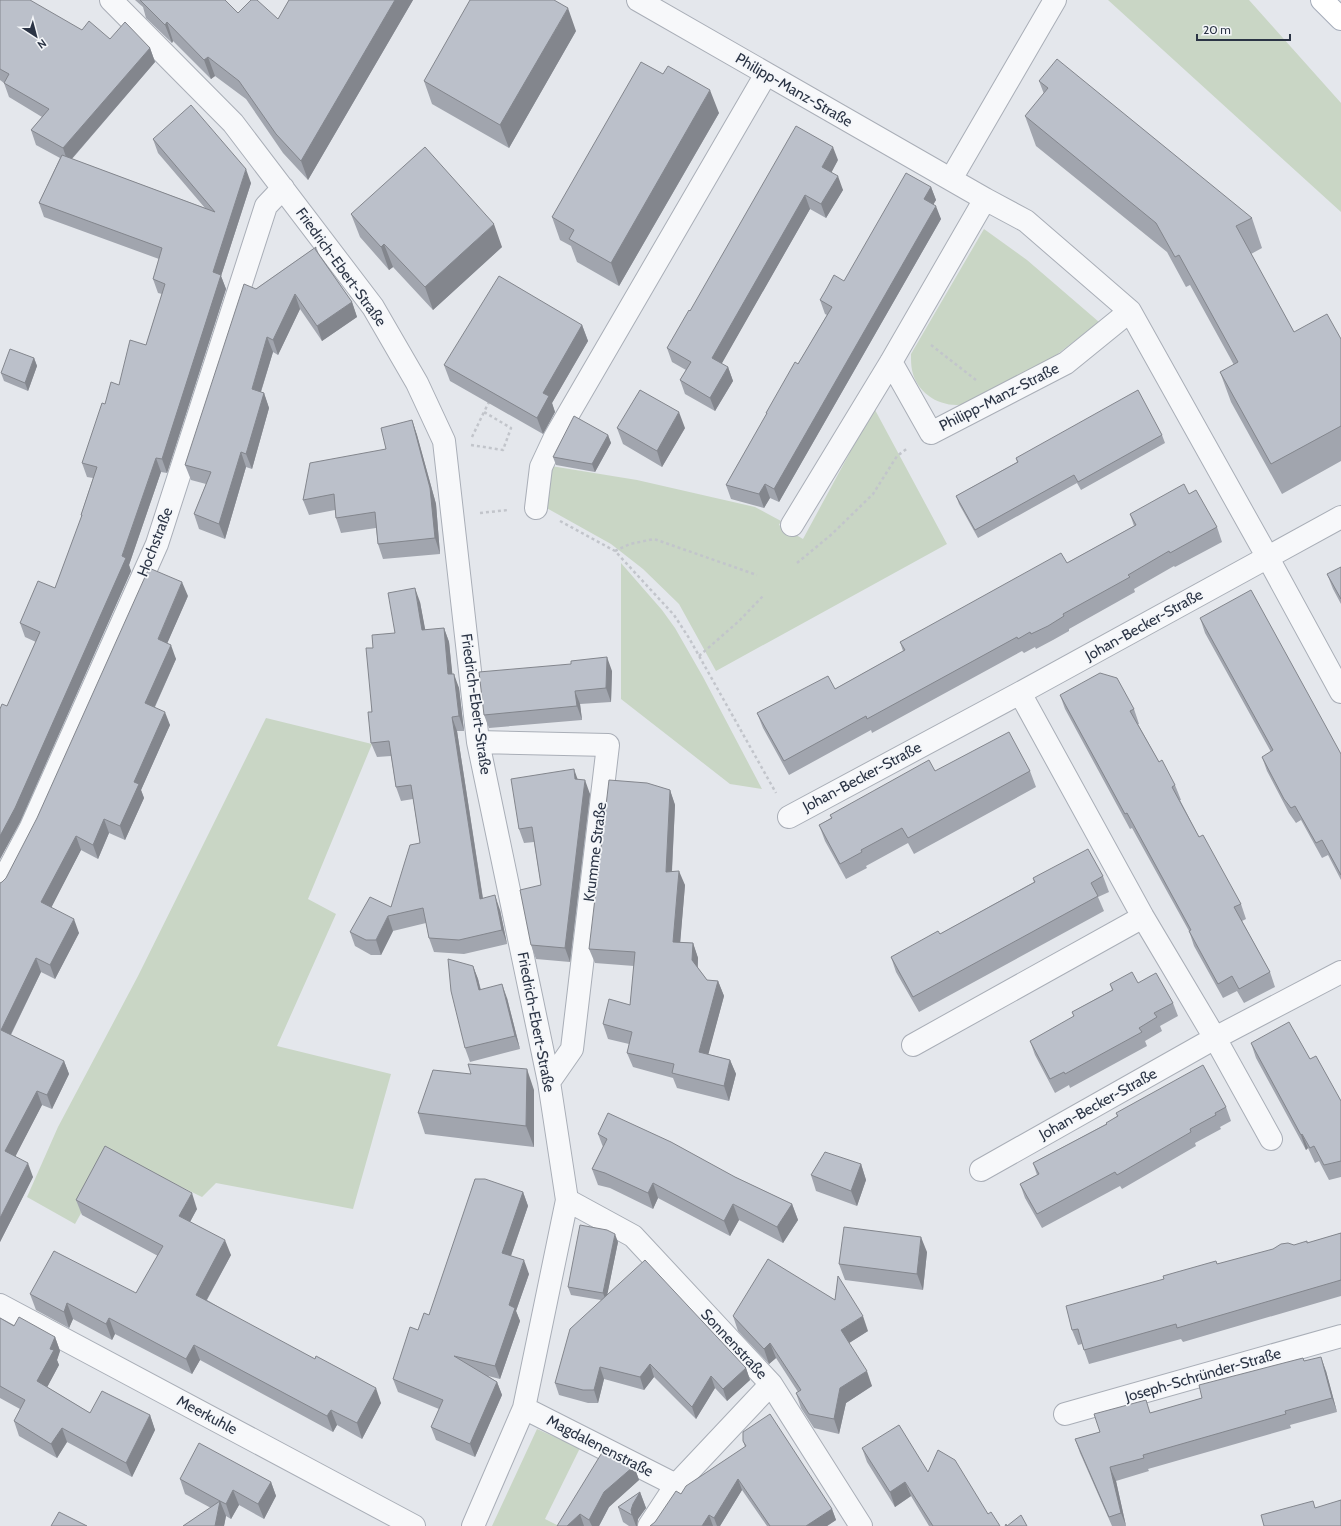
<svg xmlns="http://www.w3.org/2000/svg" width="1341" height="1526" font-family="Cabin,sans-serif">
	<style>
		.green { fill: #c9d6c5 }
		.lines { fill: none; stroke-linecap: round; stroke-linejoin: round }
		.minor-casing { stroke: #a9aeb7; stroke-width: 24 }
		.major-casing { stroke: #a3abb8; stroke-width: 24 }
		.path { stroke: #c2c5cb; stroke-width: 2.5; stroke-dasharray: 3 3; stroke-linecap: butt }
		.minor { stroke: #f7f8fa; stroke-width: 22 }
		.major { stroke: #fff; stroke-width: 22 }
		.wall { fill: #a1a5ae }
		.shaded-wall { fill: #83868d }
		.building { fill: #bbc0ca; stroke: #83868d }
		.labels { text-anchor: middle; stroke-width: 3.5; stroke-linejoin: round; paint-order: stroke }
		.street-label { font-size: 15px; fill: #2b3445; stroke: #f4f6f9 }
	</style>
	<rect width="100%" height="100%" fill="#e4e7ec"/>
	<path class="green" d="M1108,0H1249L1341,103V212Z
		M984,229L1027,260L1099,322L1055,356L966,404C943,409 917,395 912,370C911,365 911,360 911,354Z
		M874,408L947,544L716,671L679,604L643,569L611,544L543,506L551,466L637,480L755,507L781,521L779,525L803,539Z
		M621,563L662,610L675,628L703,677L762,789L730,784L621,699Z
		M266,718L372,744L308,899L336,914L277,1046L391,1074L353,1209L216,1183L202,1197L114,1154L75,1224L27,1197L58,1127L138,976Z
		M537,1429L580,1448L545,1519L559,1526H492Z"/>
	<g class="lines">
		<g class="minor-casing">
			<path id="minor" d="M111,0L233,123L373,307L417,383L444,441L478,742L549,1082L567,1200L524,1408L473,1526
				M638,0L985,199L1026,221L1130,311L1268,558L1341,692
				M951,179L1055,0
				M891,362L931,433L1066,363L1130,311
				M536,508L541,467L555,437L766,74
				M792,525L891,362L985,199
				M1020,693L1143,917L1215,1038L1271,1139
				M478,742L608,745L572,1049L549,1082
				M789,817L1020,693L1341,517
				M0,886L31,827L157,544L266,206L283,188
				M913,1045L1143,917
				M981,1170L1215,1038L1341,972
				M567,1200L633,1236L771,1384L861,1526
				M0,1305L414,1526
				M524,1408L676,1485
				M1065,1414L1341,1336
				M649,1526L676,1485L771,1384"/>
		</g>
		<g class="major-casing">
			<path id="major" d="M1322,0L1341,19"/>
		</g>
		<path class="path" d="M931,345L976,380
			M472,437L484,412
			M471,445L503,450L511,428L484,412L490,400
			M480,513L508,510
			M560,521L615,551L674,615L689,638L776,793
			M615,551L630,544L654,539L757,575
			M797,563L832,534L873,494L897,456L908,448
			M699,656L739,621L763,596"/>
		<use href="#minor" class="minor"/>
		<use href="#major" class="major"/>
	</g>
	<path class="wall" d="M0,0L82,30L110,39L150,48L155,62L72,159L205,208L158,153L153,139L251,183L221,276L226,289L167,473L161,472L129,565L131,571L20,822L0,859V709L7,706L36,642L25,637L20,623L55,588L82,517L81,515L93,478L87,477L82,463L105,404L119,385L146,345L162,294L158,293L153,279L159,259L44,217L39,203L60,158L36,145L31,130L42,117L9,97L4,83L0,80Z
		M135,0H225L238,13L278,19L289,0H413L308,180L283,153L246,99L215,76L211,79L173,41L172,43L146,18L143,7Z
		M576,31L509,148L432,104L424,81Z
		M663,74L719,113L619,286L577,262L571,246L560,240L552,217Z
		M1039,81L1252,218L1262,248L1251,254L1294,332L1341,339V461L1282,494L1231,402L1220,372L1234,365L1190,285L1186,287L1167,252L1036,146L1025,116L1044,94Z
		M838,160L831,172L843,190L826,218L810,209L721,364L728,367L733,381L715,411L685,394L680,380L686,370L672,362L667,348L690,311Z
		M931,187L936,200L933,204L941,219L779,502L770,498L764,508L731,499L726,485L767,414L766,413L798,364L827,315L825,314L820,300L844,281Z
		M351,214L502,247L433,310L393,267L389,270L360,237Z
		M316,247L319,254L352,302L357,317L322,341L300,309L278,355L273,352L261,392L264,393L269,408L252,469L246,467L225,539L199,529L194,514L206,484L191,480L185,465L256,289Z
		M582,325L588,341L552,403L555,412L543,434L450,381L444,365Z
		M34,358L37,366L28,391L4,381L1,373Z
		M412,420L417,435L436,504L440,554L383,559L378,544L376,528L341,533L336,518L335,510L309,515L303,500L386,449Z
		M617,428H685L662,467L623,444Z
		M608,435L611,443L595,472L556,465L553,457Z
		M1162,435L1165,443L1081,490L1077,483L978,538L959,504L956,496L1017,462L1016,458Z
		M1189,494L1217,527L1222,542L1175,567L1174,566L1134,589L1135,592L1069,629V631L1053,640L1036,649L1035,647L1024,653L1022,651L872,733L871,730L789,775L763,728L757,713L835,689L903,651L900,642L1067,563L1134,526L1130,514Z
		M1341,567V604L1333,589L1327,574Z
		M188,596L167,643L176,659L155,707L170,725L141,790L144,798L125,840L109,833L98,859L81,850L51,907L79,933L55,979L41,972L11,1035L64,1061L69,1074L52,1109L42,1105L15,1156L33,1177L0,1242V883L2,882L6,878Z
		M420,602L425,630L444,628L449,642L452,674L459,688L464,731H457L483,898L500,910L507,944L464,954L434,952L429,938L426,923L393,931L381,955H371L355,946L350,932L391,907L420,843L413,799L401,801L396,787L391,756L377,757L371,743L373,648L395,633Z
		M1200,618L1341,754V880L1328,855L1322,858L1301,820L1296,823L1289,813L1267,771L1262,757L1271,752L1205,633Z
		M612,671L611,702L580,704L582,720L489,728L484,715Z
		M1060,695L1134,709L1139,724H1138L1159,762L1175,785L1181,800H1180L1199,837L1241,904L1246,919L1242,921L1270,972L1275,987L1244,1003L1237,991L1223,998L1194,946L1189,931L1132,828L1130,829L1065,709Z
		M935,771H1030L1036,787L914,854L908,843L866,866L867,868L846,879L825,841L819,825L831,818L830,815Z
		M578,779L590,794L570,962L536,959L531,945L541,885L534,842L524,843L519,829Z
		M670,790L675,805L672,872L685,885L680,942L693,943L698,958V968L707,980L718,981L724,996L708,1054L730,1060L736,1074L729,1101L677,1088L673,1078L633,1067L627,1053L629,1044L608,1039L603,1024L630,1005L634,966L595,963L589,949Z
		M1103,876L1109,892L1098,897L1104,911L919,1012L896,972L891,957L940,934L1034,882L1033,878Z
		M473,966L478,979L481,990L507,998L520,1049L470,1062L465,1048Z
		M1138,983L1173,1003L1178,1016L1160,1026L1162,1031L1145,1041L1147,1046L1070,1088L1069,1085L1055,1093L1035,1055L1030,1041L1074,1017L1072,1012L1112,990L1110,984Z
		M1251,1043L1310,1059L1341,1101V1177L1329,1180L1319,1161L1315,1163L1308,1148L1306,1150L1256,1058Z
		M534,1090V1147L425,1134L418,1113Z
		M1226,1107L1231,1121L1220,1127L1221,1129L1195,1143L1196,1146L1122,1189L1120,1186L1042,1228L1025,1198L1020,1184L1037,1175L1033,1163L1106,1124L1117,1116L1116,1113Z
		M598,1134L735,1177L792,1204L798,1220L783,1243L739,1220L730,1236L658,1198L653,1209L610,1188L598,1185L592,1169L603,1147Z
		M861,1164L866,1180L857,1206L816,1191L811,1175Z
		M523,1192L528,1206L511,1256L529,1274L516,1311L520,1321L500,1379L488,1376L497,1382L502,1395L475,1457L436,1440L431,1427L439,1409L398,1392L393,1379L418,1330L429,1315Z
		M76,1200L197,1209L190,1222L231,1255L207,1300L381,1403L362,1439L337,1425L333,1432L200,1360L192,1374L115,1334L112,1340L73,1319L69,1328L36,1310L30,1294L136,1293L158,1256L82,1215Z
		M1341,1233V1296L1183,1342L1181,1339L1089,1364L1082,1344L1078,1345L1072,1330L1217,1264L1294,1245L1308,1243Z
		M618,1242L607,1295L746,1368L750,1380L727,1401L715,1388L696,1419L654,1377L644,1390L604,1379L598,1403H588L559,1395L555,1383L601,1300L571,1295L568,1287Z
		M927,1252L923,1290L845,1280L839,1264Z
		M733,1316L868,1331L849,1343L872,1386L846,1403L839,1434L814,1428L801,1408L796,1393L798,1392L776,1358L769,1364L738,1331Z
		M0,1318L14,1326L55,1337L60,1351L57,1360L59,1365L47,1387L90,1413L150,1415L155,1430L132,1477L67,1442L57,1458L19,1436L14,1421L20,1409L0,1398Z
		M1304,1361L1326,1371L1337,1412L1290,1425L1291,1428L1148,1469L1149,1471L1116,1481L1126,1526H1112L1080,1453L1075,1439L1100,1432L1151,1413L1202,1398Z
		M743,1441L832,1509L836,1520L827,1526H767L742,1490L720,1526H650L655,1522L681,1494L745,1447Z
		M862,1448L928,1472L988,1514L1000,1526H929L911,1496L895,1507L867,1462Z
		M634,1466L639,1480L609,1507L599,1526H557Z
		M180,1479L271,1482L276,1496L264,1519L239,1505L231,1519L226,1516L224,1526H183L211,1508L185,1494Z
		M640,1492L646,1508L638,1519L637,1526H629L623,1522L618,1507Z"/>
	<path class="shaded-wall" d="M395,0H413L308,180L301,161Z
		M568,8L576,31L509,148L500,125Z
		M167,22L173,41L172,43L165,25Z
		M150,48L155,62L68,163L63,148Z
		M208,57L215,76L211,79L204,60Z
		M710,90L719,113L619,286L611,263Z
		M833,147L838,160L827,181L822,167Z
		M246,169L251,183L221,276L226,289L167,473L162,459L213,272Z
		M838,176L843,190L826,218L821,204Z
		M931,187L936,200L929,212L924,199Z
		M805,195L810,209L717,372L712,358Z
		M936,206L941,219L779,502L774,489Z
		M494,224L502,247L433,310L425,287Z
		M384,244L393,267L389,270L381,247Z
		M295,294L300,309L278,355L273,340Z
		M352,302L357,317L322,341L317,326Z
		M582,325L588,341L552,403L555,412L543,434L537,418L543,393Z
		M267,337L273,352L257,404L252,389Z
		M34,358L37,366L28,391L25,383Z
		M728,367L733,381L715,411L710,398Z
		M264,393L269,408L252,469L246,454Z
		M679,412L685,428L662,467L657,451Z
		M412,420L417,435L436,504L440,554L435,538Z
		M608,435L611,443L595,472L592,464Z
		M241,452L246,467L225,539L219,524Z
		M156,458L161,472L129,565L131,571L20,822L0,859V836L122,556Z
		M765,484L770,498L764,508L759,494Z
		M182,582L188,596L163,653L158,639Z
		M415,588L420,602L428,644L422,630Z
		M444,628L449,642L454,689L448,674Z
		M171,645L176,659L150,717L145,703Z
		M607,657L612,671L611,702L606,688Z
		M454,674L459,688L464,731L459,716Z
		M575,691L580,704L582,720L577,706Z
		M165,712L170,725L141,790L144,798L125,840L120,826L134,782Z
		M452,717L457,731L485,913L480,899Z
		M574,769L579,783L575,779Z
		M585,780L590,794L570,962L565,948Z
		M670,790L675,805L671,887L666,872Z
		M104,819L109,833L98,859L93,845Z
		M76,836L81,850L47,916L41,902Z
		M679,871L685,885L679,957L673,942Z
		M495,895L500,910L507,944L502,930Z
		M388,916L393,931L381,955L376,940Z
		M74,919L79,933L55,979L50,965Z
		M693,943L698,958L697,975L692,960Z
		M36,958L41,972L6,1044L1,1030Z
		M473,966L478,979L484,1004L479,990Z
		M718,981L724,996L705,1067L699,1052Z
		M502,984L507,998L520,1049L515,1036Z
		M730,1060L736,1074L729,1101L724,1086Z
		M64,1061L69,1074L52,1109L47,1095Z
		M527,1069L534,1090V1147L526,1126Z
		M37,1091L42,1105L11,1165L5,1151Z
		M1302,1134L1308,1148L1306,1150L1301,1135Z
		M28,1163L33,1177L0,1242V1218Z
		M861,1164L866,1180L857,1206L851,1191Z
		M653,1183L658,1198L653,1209L648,1193Z
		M523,1192L528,1206L507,1267L502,1253Z
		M192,1193L197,1209L185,1231L179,1216Z
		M733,1204L739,1220L730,1236L724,1221Z
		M792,1204L798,1220L783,1243L777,1227Z
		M615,1234L618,1242L606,1301L603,1293Z
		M921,1237L927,1252L923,1290L917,1274Z
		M225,1240L231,1255L201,1310L196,1295Z
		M524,1260L529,1274L516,1311L520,1321L500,1379L495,1366L509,1305Z
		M67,1303L73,1319L69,1328L64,1312Z
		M863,1316L868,1331L846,1345L841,1330Z
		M109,1318L115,1334L112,1340L106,1324Z
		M55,1337L60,1351L57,1360L59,1365L43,1395L37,1381Z
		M770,1343L776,1358L769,1364L764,1349Z
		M194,1345L200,1360L192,1374L186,1359Z
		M1321,1357L1326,1371L1337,1412L1332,1398Z
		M650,1364L654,1377L644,1390L640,1377Z
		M600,1367L604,1379L598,1403L594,1390Z
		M746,1368L750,1380L727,1401L723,1389Z
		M867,1371L872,1386L846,1403L839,1434L834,1419L840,1388Z
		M711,1376L715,1388L696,1419L692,1407Z
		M497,1382L502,1395L475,1457L470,1444Z
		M376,1388L381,1403L362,1439L357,1423Z
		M331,1410L337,1425L333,1432L327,1416Z
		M150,1415L155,1430L132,1477L126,1463Z
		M62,1428L67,1442L57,1458L51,1444Z
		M634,1466L639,1480L609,1507L599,1526H592L589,1520L604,1492Z
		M1110,1467L1116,1481L1126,1526L1121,1513Z
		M738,1479L742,1490L720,1526H717L714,1518Z
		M271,1482L276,1496L264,1519L258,1504Z
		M905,1482L911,1496L895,1507L890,1492Z
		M233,1490L239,1505L231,1519L226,1504Z
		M640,1492L646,1508L638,1519L637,1526H636L632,1515L631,1510L633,1504Z
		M220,1501L226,1516L224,1526H215Z
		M832,1509L836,1520L827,1526H806Z
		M580,1514L584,1526H567Z
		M709,1515L713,1526H702Z"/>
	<path class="building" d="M0,0H30L82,30L89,21L110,39L125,22L150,48L63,148L31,130L49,109L4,83L9,74L0,69Z
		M140,0H225L238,13L251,0H257L278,19L289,0H395L301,161L276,134L239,81L208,57L204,60L167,22L165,25Z
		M470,0H554L568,8L500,125L424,81Z
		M1057,59L1252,218L1236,226L1294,332L1327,314L1341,339V426L1271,464L1220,372L1238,362L1179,255L1175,257L1156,223L1025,116L1048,88L1039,81Z
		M641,62L663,74L668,66L710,90L611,263L569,239L574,230L552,217Z
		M191,105L246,169L213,272L221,275L162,459L156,458L122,556L126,558L15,808L0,836V709L2,704L7,706L40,632L20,623L38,581L55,588L82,515H81L97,467L82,463L102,403L105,404L111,382L119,385L130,340L146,345L165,284L153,279L162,248L39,203L62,155L215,212L153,139Z
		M796,126L833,147L822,167L838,176L821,204L805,195L712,358L728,367L710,398L680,380L691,362L667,348L689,310L690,311Z
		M425,147L494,224L425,287L384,244L381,247L351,214Z
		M906,173L931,187L924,199L936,206L774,489L765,484L759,494L726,485L767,413H766L795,362L798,364L832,307L820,300L827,288L834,275L844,281Z
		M316,247L315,249L352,302L317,326L295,294L273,340L267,337L252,389L264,393L246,454L241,452L219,524L194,514L211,472L185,465L244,284L256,289Z
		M499,276L582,325L543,393L549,396L537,418L444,365Z
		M10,349L34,358L25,383L1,373Z
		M640,390L679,412L657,451L617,428Z
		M1138,390L1162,435L1078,482L1074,475L975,530L956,496L1018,462L1016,458Z
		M574,416L608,435L592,464L553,457Z
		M412,420L430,488L435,538L378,544L375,512L336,518L334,494L303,500L310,463L386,449L381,428Z
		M1184,484L1189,494L1196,490L1217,527L1170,553L1169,551L1128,575L1130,577L1063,614L1064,616L1048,626L1031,634L1030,632L1018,639L1017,637L867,719L866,716L784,761L757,713L828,676L835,689L905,650L900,642L1061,553L1067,563L1136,525L1130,514Z
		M1341,567V599L1327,574Z
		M149,568L182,582L158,639L171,645L145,703L165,712L134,782L139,784L120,826L104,819L93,845L76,836L41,902L74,919L50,965L36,958L1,1030L64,1061L47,1095L37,1091L5,1151L28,1163L0,1218V883L2,882L6,878L37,818Z
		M415,588L422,630L444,628L448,674H454L459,716L452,717L480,899L495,895L502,930L459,940L429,938L423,908L388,916L376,940H366L350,932L370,897L391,907L410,845L420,843L411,785L396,787L389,741L371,743L368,712H372L366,648H373L372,635L395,633L388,593Z
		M1251,590L1341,754V875L1322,840L1316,843L1295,806L1291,808L1284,799L1262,757L1273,750L1200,618Z
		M607,657L606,688L575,691L577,706L484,715L479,672L571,664V661Z
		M1100,673L1117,678L1134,709L1130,711L1159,762L1162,760L1175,785L1172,787L1199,837L1203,835L1241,904L1234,907L1270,972L1239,989L1232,976L1218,984L1189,931L1191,930L1127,813L1125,814L1060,695Z
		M1009,732L1030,771L908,838L902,828L861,850L862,852L840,864L819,825L832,818L830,815L929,760L935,771Z
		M574,769L575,779L585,780L565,948L531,945L520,890L541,885L532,827L519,829L511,779Z
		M609,780L647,783L670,790L666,872L679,871L673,942L693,943L692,960L707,980L718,981L699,1052L730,1060L724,1086L672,1073L674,1064L627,1053L632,1032L603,1024L609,999L630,1005L635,952L589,949Z
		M1088,849L1103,876L1091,883L1098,896L913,997L891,957L938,931L940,934L1035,882L1033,878Z
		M448,959L473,966L479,990L502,984L515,1036L465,1048L451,991Z
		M1132,972L1138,983L1156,973L1173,1003L1154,1013L1157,1017L1139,1028L1142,1032L1065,1074L1064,1072L1050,1079L1030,1041L1074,1016L1072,1012L1113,990L1110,984Z
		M1289,1022L1310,1059L1316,1056L1341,1101V1161L1324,1165L1314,1146L1310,1148L1302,1134L1301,1135L1251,1043Z
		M468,1064L527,1069L526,1126L418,1113L433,1070L471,1074Z
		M1203,1065L1226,1107L1215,1113L1216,1115L1190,1129L1191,1132L1117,1175L1115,1172L1037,1214L1020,1184L1039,1174L1033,1163L1107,1124L1106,1123L1118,1116L1116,1113Z
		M608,1113L671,1142L735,1177L792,1204L777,1227L733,1204L724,1221L653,1183L648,1193L605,1173L592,1169L607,1139L598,1134Z
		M105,1146L192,1193L179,1216L225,1240L196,1295L315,1359L316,1356L376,1388L357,1423L331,1410L327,1416L194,1345L186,1359L109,1318L106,1324L67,1303L64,1312L30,1294L54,1251L136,1293L163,1246L76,1200Z
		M825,1152L861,1164L851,1191L811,1175Z
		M475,1179H485L523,1192L502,1253L524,1260L509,1305L515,1308L495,1366L454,1356L497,1382L470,1444L431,1427L443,1400L393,1379L410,1327L418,1330L424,1313L429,1315Z
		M580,1225L607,1230L615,1234L603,1293L568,1287Z
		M844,1227L921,1237L917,1274L839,1264Z
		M1341,1233V1280L1177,1328L1176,1324L1084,1350L1078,1329L1072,1330L1066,1306L1164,1279L1163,1276L1216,1261L1217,1264L1273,1249L1281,1244L1288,1243L1294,1245L1307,1241V1243Z
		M768,1259L835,1300L838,1276L863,1316L841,1330L867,1371L840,1388L834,1419L809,1414L796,1393L801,1390L770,1343L764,1349L733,1316Z
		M645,1260L746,1368L723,1389L711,1376L692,1407L650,1364L640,1377L600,1367L594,1390H583L555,1383L570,1329Z
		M19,1317L55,1337L50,1349L54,1350L37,1381L90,1413L102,1391L150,1415L126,1463L62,1428L51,1444L14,1421L25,1400L0,1386V1318L14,1326Z
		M1321,1357L1332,1398L1285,1411L1286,1414L1143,1455L1144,1458L1110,1467L1121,1513L1109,1517L1075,1439L1100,1432L1094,1414L1146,1400L1150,1413L1202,1398L1199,1385L1303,1358L1304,1361Z
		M770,1414L832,1509L806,1526H770L738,1479L714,1518L709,1515L702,1526H650L655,1522L676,1491L681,1494L686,1486L746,1446L743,1441V1432Z
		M899,1425L928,1472L938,1450L955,1460L988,1514L991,1512L1000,1526H933L905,1482L890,1492L862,1448Z
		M199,1443L271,1482L258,1504L233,1490L226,1504L220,1501L215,1526H183L220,1501L180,1479Z
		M603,1451L634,1466L604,1492L589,1520L580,1514L567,1526H557Z
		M640,1492L633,1504L631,1510L632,1515L618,1507Z
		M1341,1500V1526H1264L1261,1515L1313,1501L1315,1508Z
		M59,1512L87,1526H51Z
		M1021,1515L1027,1526H1005L1006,1524L1007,1526Z"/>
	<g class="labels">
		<g class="street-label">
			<text transform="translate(794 90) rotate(30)" y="5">Philipp-Manz-Straße</text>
			<text transform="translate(341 267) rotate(54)" y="5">Friedrich-Ebert-Straße</text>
			<text transform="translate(999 397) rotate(-27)" y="5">Philipp-Manz-Straße</text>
			<text transform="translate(155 542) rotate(-69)" y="5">Hochstraße</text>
			<text transform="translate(1144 625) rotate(-29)" y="5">Johan-Becker-Straße</text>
			<text transform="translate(476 704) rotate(82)" y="5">Friedrich-Ebert-Straße</text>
			<text transform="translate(862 777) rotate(-28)" y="5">Johan-Becker-Straße</text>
			<text transform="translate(595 852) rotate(-83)" y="5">Krumme Straße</text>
			<text transform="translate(536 1022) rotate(79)" y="5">Friedrich-Ebert-Straße</text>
			<text transform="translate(1098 1104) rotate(-29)" y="5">Johan-Becker-Straße</text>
			<text transform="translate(734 1344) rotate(47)" y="5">Sonnenstraße</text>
			<text transform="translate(1203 1375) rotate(-16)" y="5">Joseph-Schründer-Straße</text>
			<text transform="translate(207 1415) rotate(28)" y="5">Meerkuhle</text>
			<text transform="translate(600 1446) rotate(27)" y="5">Magdalenenstraße</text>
		</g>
	</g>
	<g transform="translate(36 36) rotate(144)" stroke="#f4f6f9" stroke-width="3" paint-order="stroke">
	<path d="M0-3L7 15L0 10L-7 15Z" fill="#2b3445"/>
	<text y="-6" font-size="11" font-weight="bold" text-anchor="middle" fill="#2b3445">N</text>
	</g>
	<path d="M1197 34v6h93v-6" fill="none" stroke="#2b3445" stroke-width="2"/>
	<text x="1203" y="34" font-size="12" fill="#2b3445" stroke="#f4f6f9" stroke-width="3" paint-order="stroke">20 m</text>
</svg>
